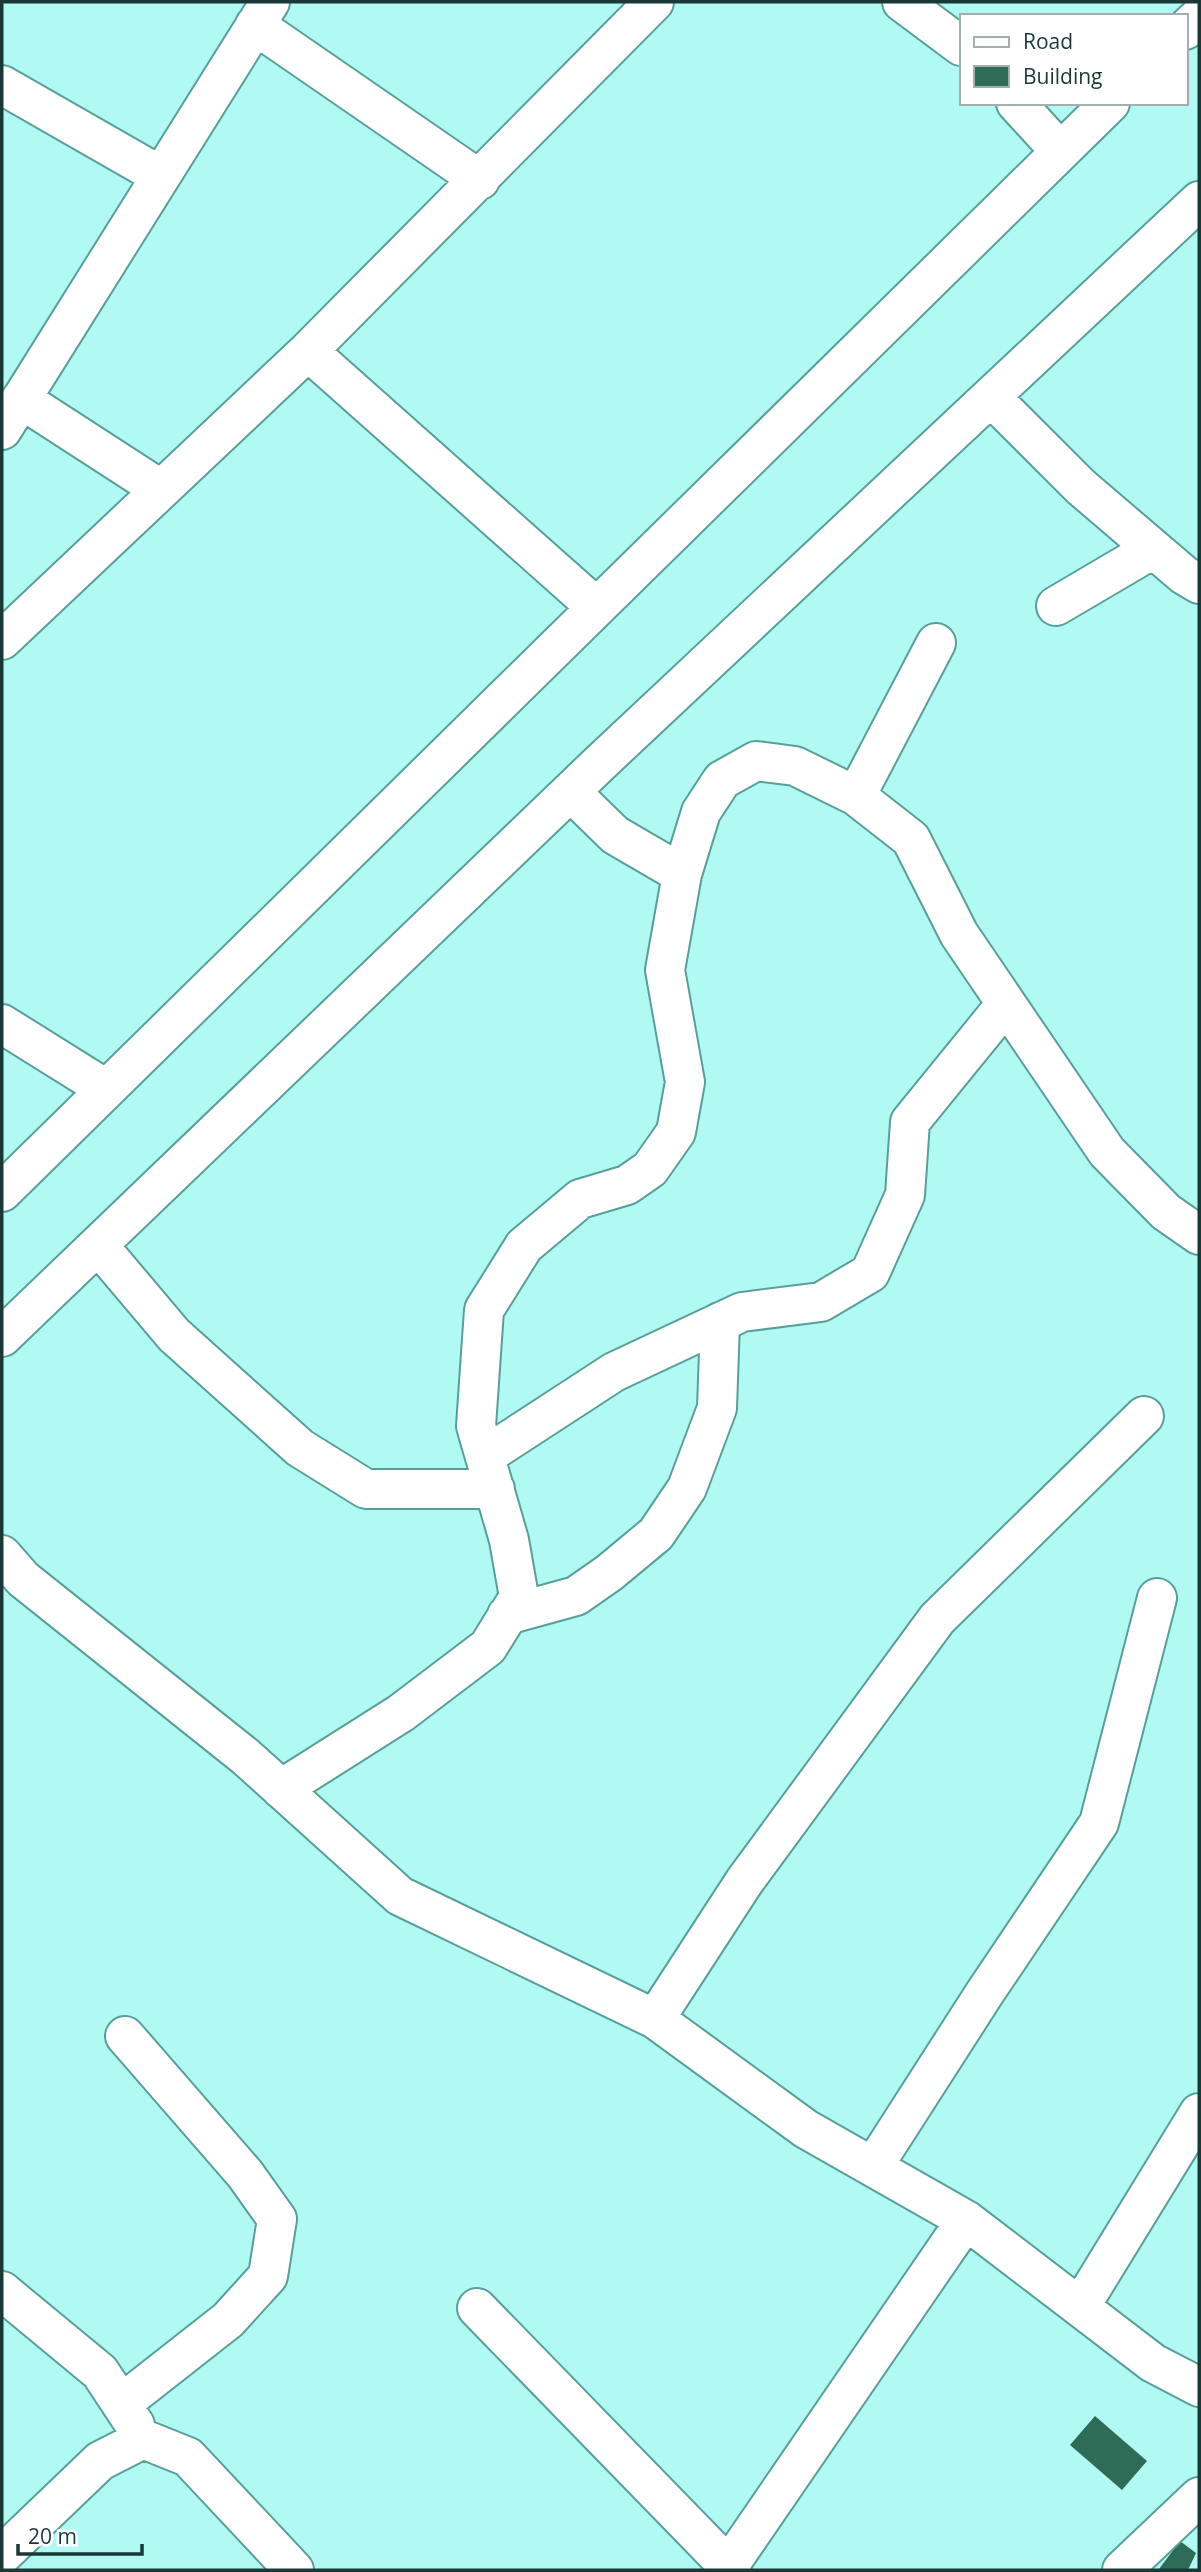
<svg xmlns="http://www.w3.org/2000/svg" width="1201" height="2572" font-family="'Open Sans',sans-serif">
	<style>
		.building { fill: #2e6c58 }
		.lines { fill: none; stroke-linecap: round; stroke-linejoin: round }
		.minor-casing { stroke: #589f99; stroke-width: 42 }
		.minor { stroke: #fff; stroke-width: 38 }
	</style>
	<rect width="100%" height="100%" fill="#b1faf4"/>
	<path class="building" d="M1095,2416L1147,2461L1122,2490L1070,2445Z
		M1180,2541L1196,2553L1188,2570H1161L1159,2569Z"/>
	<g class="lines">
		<g class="minor-casing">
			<path id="minor" d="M902,2L961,46
				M255,25L480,180
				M1185,30L1199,17
				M2,85L161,176
				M1016,103L1060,151
				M308,351L596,607
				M991,397L1081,487L1184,575L1199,584
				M21,399L160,489
				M2,430L270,2
				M1056,606L1153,549
				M2,640L308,351L654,2
				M571,792L615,835L682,874
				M856,796L936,643
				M2,1024L106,1089
				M2,1192L1110,103
				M98,1245L174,1335L300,1448L366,1489H495
				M2,1337L599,764L1199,201
				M485,1456L614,1372L742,1312L821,1302L870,1273L905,1195L910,1122L1006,1004
				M2,1555L23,1579L246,1757L400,1896L655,2019L806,2129L966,2220L1153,2363L1199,2387
				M507,1615L576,1596L609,1573L656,1534L687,1488L717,1408L720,1322
				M281,1789L401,1713L488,1647L519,1597L509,1540L476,1426L484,1310L524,1246L580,1199L627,1185L650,1169L676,1132L685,1082L665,970L682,874L701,812L722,780L756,761L795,766L856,796L911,839L959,934L1107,1152L1166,1212L1199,1235
				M655,2019L744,1882L937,1619L1144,1416
				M873,2167L984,1994L1099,1823L1157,1598
				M2,2291L100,2372L135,2425
				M1080,2307L1199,2113
				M477,2308L732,2570
				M121,2404L228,2320L268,2276L277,2219L245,2174L125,2036
				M2,2555L100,2461L143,2439L188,2457L294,2570
				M728,2567L966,2220
				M1122,2570L1199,2497"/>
		</g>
		<use href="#minor" class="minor"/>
	</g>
	<rect width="1201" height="2572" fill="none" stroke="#1a3836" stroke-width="7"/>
	<rect x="960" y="14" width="228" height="91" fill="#ffffff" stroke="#a3afaf" stroke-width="2"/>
	<rect x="974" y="37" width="35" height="10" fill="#ffffff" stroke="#a3afaf" stroke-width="2"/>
	<text x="1023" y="49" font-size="21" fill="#1a3836">Road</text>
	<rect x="974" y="66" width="35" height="21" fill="#2e6c58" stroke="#a3afaf" stroke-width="2"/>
	<text x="1023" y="84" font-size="21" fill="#1a3836">Building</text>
	<path d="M18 2544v10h124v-10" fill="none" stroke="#1a3836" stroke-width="3.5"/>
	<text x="28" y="2544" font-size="21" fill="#1a3836" stroke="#ffffff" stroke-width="5" paint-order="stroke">20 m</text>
</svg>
